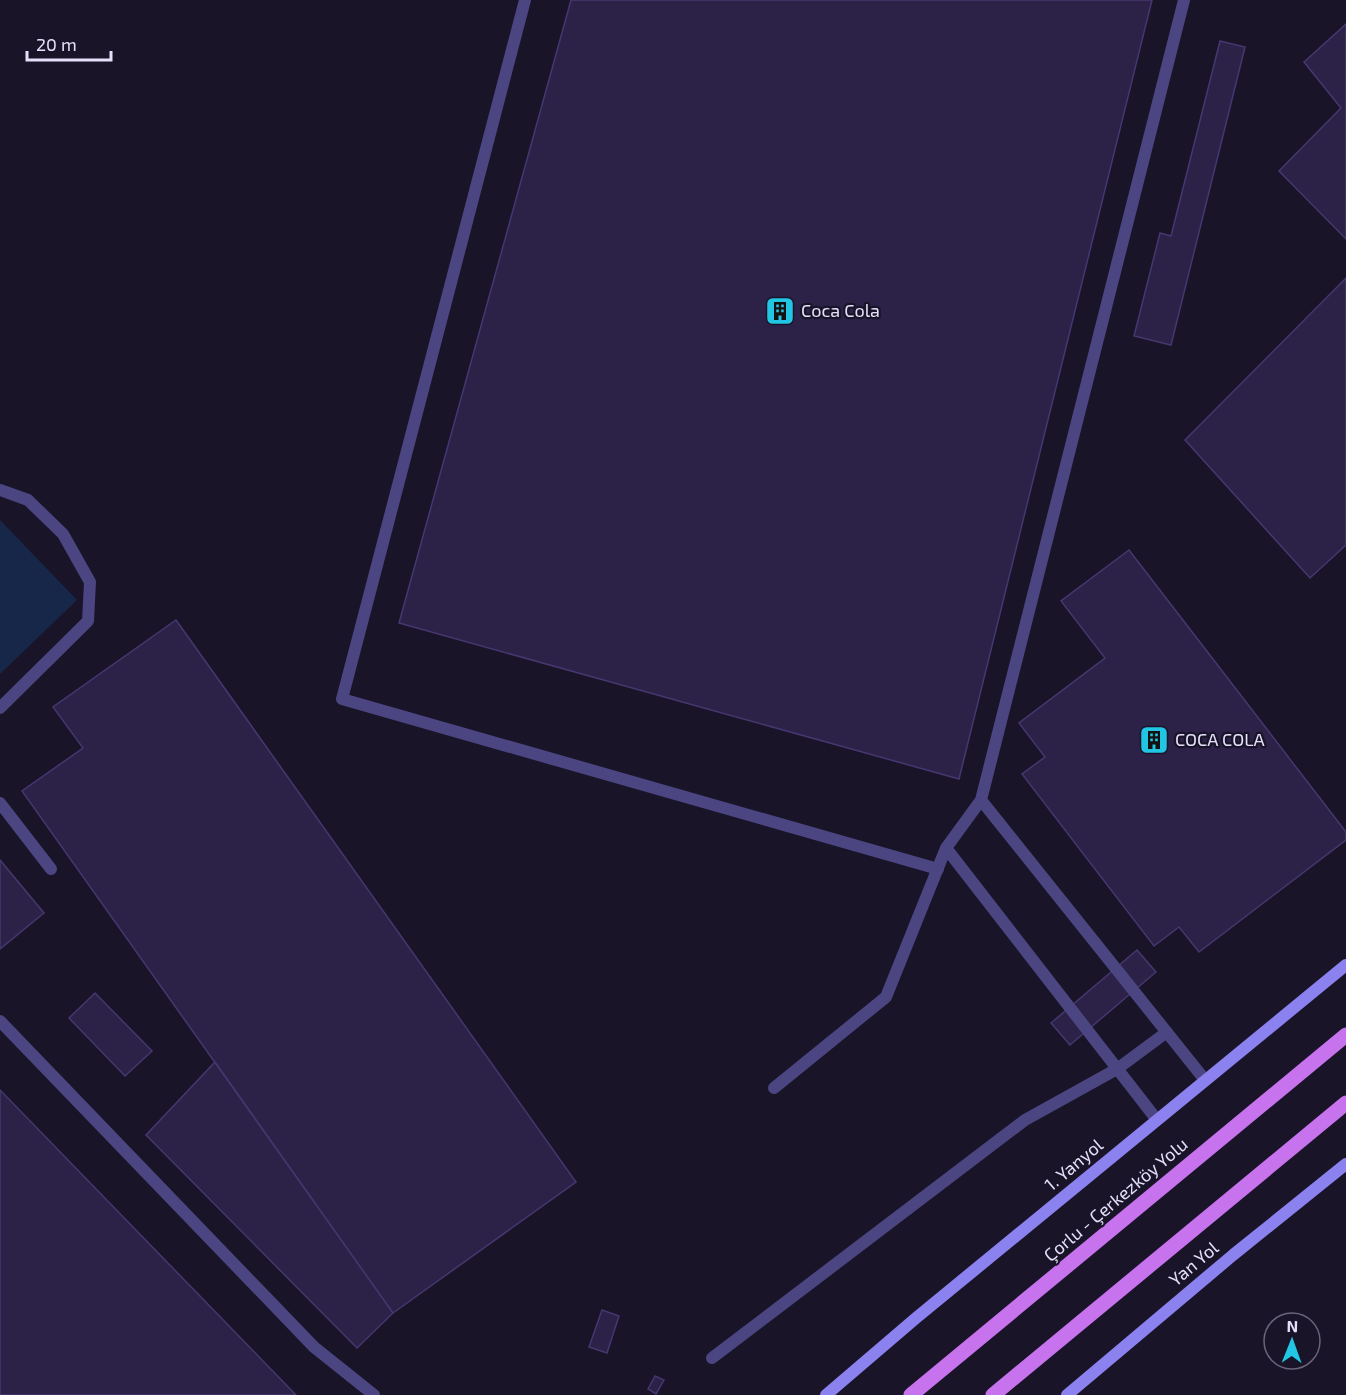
<svg xmlns="http://www.w3.org/2000/svg" width="1346" height="1395" font-family="'Exo 2',sans-serif">
	<style>
		.water { fill: #16274a }
		.building { fill: #2c2247; stroke: #463770; stroke-width: 1.5 }
		.lines { fill: none; stroke-linecap: round; stroke-linejoin: round }
		.lane { stroke: #4b4581; stroke-width: 12 }
		.street { stroke: #4b4581; stroke-width: 12 }
		.secondary { stroke: #8b82ef; stroke-width: 12 }
		.primary { stroke: #c773ee; stroke-width: 15 }
		.labels { text-anchor: middle; stroke-width: 4.5; stroke-linejoin: round; paint-order: stroke }
		.poi-label { font-size: 18px; fill: #e4dffb; stroke: #191428; text-anchor: start }
		.street-label { font-size: 18px; fill: #e4dffb; stroke: #191428 }
	</style>
	<rect width="100%" height="100%" fill="#191428"/>
	<path class="water" d="M0,520L77,600L0,674Z"/>
	<path class="building" d="M571,0H1152L959,779L399,623Z
		M1346,24V239L1279,171L1341,108L1304,62Z
		M1220,41L1245,47L1171,345L1134,336L1160,233L1171,236Z
		M1346,278V545L1310,578L1185,440Z
		M1129,550L1346,832V840L1199,952L1179,927L1154,946L1022,774L1045,757L1019,723L1105,658L1061,601Z
		M176,620L576,1182L393,1313L22,791L83,748L53,707Z
		M0,860L44,913L0,949Z
		M1137,950L1156,972L1070,1045L1051,1023Z
		M95,993L152,1051L125,1076L69,1018Z
		M215,1062L393,1313L357,1348L146,1135Z
		M0,1090L296,1395H0Z
		M602,1310L619,1316L607,1353L589,1347Z
		M655,1376L664,1380L656,1394L648,1389Z"/>
	<g class="lines">
		<path class="lane" d="M525,0L342,699L938,869
			M0,490L28,500L63,534L90,582L88,621L0,708
			M0,803L51,869
			M0,1021L314,1347L374,1395"/>
		<path class="street" d="M981,800L1205,1080
			M946,848L1157,1120
			M774,1088L886,997L946,848L981,800L1184,0
			M712,1358L1025,1120L1117,1069L1167,1032"/>
		<path class="secondary" d="M826,1395L916,1318L1346,965
			M1067,1395L1233,1255L1346,1164"/>
		<path class="primary" d="M911,1395L1346,1035
			M993,1395L1346,1103"/>
	</g>
	<defs>
		<g id="building-square" transform="scale(1.5)"><rect x="-9" y="-9" width="18" height="18" rx="4" fill="#22c5e3" stroke="#191428"/><path d="M-4-6H4V6H1V3H-1V6H-4ZM-2.5-4.3h1.7v1.8h-1.7ZM.8-4.3h1.7v1.8H.8ZM-2.5-1h1.7V.8h-1.7ZM.8-1h1.7V.8H.8Z" fill="#111"/></g>
	</defs>
	<g fill-rule="evenodd">
		<use href="#building-square" x="780" y="311"/>
		<use href="#building-square" x="1154" y="740"/>
	</g>
	<g class="labels">
		<g class="poi-label">
			<text x="801" y="317">Coca Cola</text>
			<text x="1175" y="746">COCA COLA</text>
		</g>
		<g class="street-label">
			<text transform="translate(1074 1165) rotate(-40)" y="6">1. Yanyol</text>
			<text transform="translate(1116 1200) rotate(-40)" y="6">Çorlu - Çerkezköy Yolu</text>
			<text transform="translate(1194 1264) rotate(-40)" y="6">Yan Yol</text>
		</g>
	</g>
	<g transform="translate(1292 1341) rotate(1)"><circle r="28" fill="#191428" stroke="#6a657c" stroke-width="1.5"/>
	<path d="M0-4.5L10 22L0 15L-10 22Z" fill="#22c5e3"/>
	<text y="-9" font-size="16" font-weight="bold" text-anchor="middle" fill="#e4dffb">N</text>
	</g>
	<path d="M27 51v9h84v-9" fill="none" stroke="#e4dffb" stroke-width="3"/>
	<text x="36" y="51" font-size="18" fill="#e4dffb" stroke="#191428" stroke-width="4.5" paint-order="stroke">20 m</text>
</svg>
